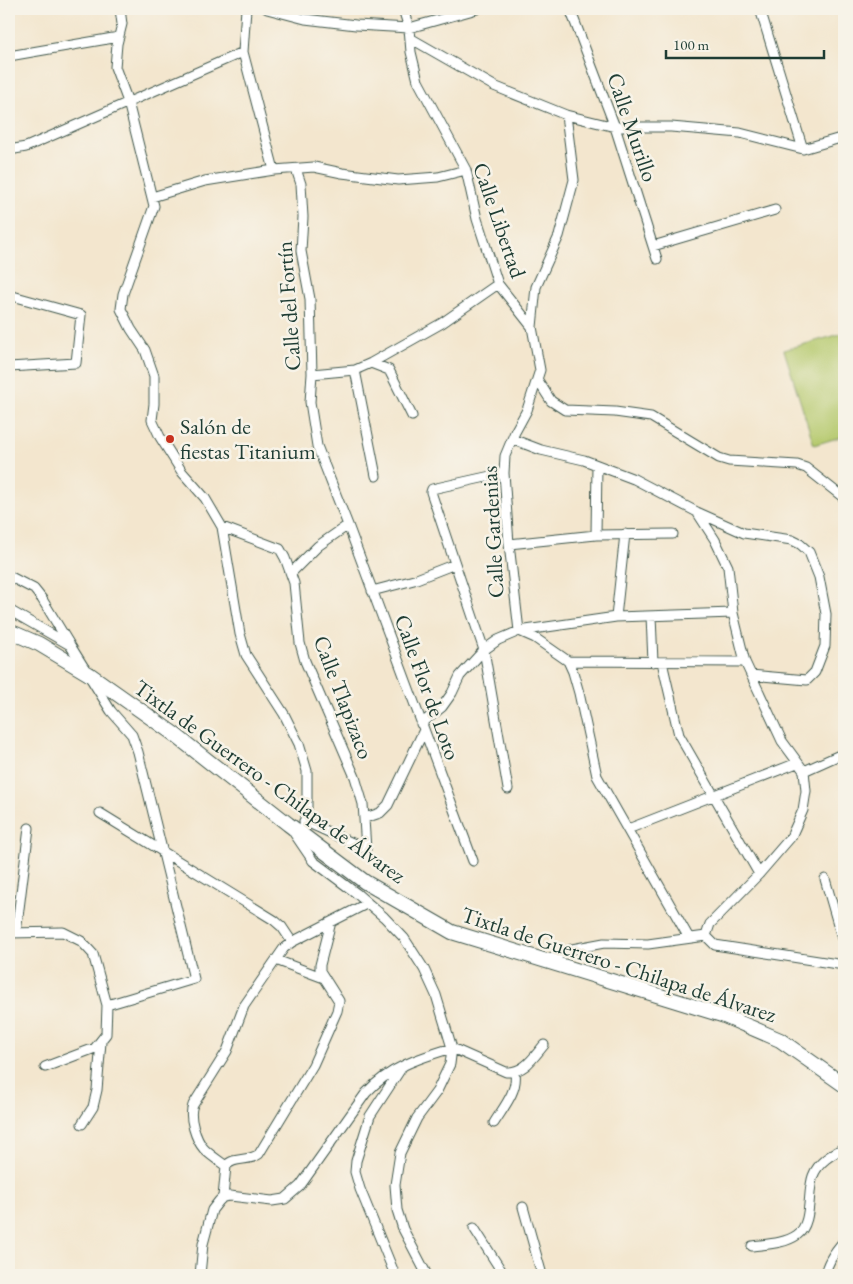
<svg xmlns="http://www.w3.org/2000/svg" width="853" height="1284" font-family="'EB Garamond',serif">
	<style>
		.pitch { fill: #b5c96d; stroke: #6a8350 }
		.lines { fill: none; stroke-linecap: round; stroke-linejoin: round }
		.street-casing { stroke: #3f564b; stroke-width: 11 }
		.primary-casing { stroke: #3f564b; stroke-width: 16 }
		.street { stroke: #fff; stroke-width: 9 }
		.primary { stroke: #fff; stroke-width: 14 }
		.poi-dot { fill: #c8321e; stroke: #f7f3e8; stroke-width: 2 }
		.labels { text-anchor: middle; stroke-width: 5; stroke-linejoin: round; paint-order: stroke }
		.street-label { font-size: 22px; fill: #1f3d34; stroke: #f7f3e8 }
		.poi-label { font-size: 22px; fill: #1f3d34; stroke: #f7f3e8; text-anchor: start }
	</style>
	<rect width="100%" height="100%" fill="#f7f3e8"/>
	<filter id="ink" filterUnits="userSpaceOnUse"><feTurbulence type="fractalNoise" baseFrequency=".02" numOctaves="2"/><feDisplacementMap in="SourceGraphic" scale="10" xChannelSelector="R" yChannelSelector="G"/><feConvolveMatrix kernelMatrix="1 2 1 2 8 2 1 2 1" color-interpolation-filters="sRGB"/></filter>
	<filter id="wash" filterUnits="userSpaceOnUse"><feTurbulence type="fractalNoise" baseFrequency=".0096" numOctaves="4" result="noise"/><feDisplacementMap in="SourceGraphic" scale="20" xChannelSelector="R" yChannelSelector="G"/><feGaussianBlur stdDeviation="1.12" result="paint"/><feColorMatrix in="noise" values="0 0 0 0 0 0 0 0 0 0 0 0 0 0 0 0 0 1.4 0 .05"/><feComposite in="paint" operator="in"/></filter>
	<g filter="url(#wash)">
		<rect width="100%" height="100%" fill="#f3e6ce"/>
		<path class="pitch" d="M844,333V436L814,445L784,350Z"/>
	</g>
	<g filter="url(#ink)">
		<g class="lines">
			<g class="street-casing">
				<path id="street" d="M120,9L122,24L117,44L115,67L128,102L154,206L123,294L121,309L131,329L145,350L154,376V404L152,420L160,437L182,472L205,498L222,527L240,634L246,655L284,714L299,744L307,771V808L302,835
					M246,9L243,52L274,170
					M267,9L305,19L356,25L409,28L477,9
					M403,9L409,28L411,52L418,81L466,170L477,219L498,284L532,327
					M570,9L615,127L657,259
					M760,9L803,149
					M410,38L494,86L566,115L615,127H671L740,133L803,149L844,137
					M9,56L119,37
					M566,115L574,180L559,236L536,287L532,327L540,370L527,410L515,432L505,456L504,473L509,544L519,631L535,638L568,661L573,672L579,693L597,776L689,938
					M9,150L26,147L243,52
					M296,169L301,184L303,217L301,251L310,299L312,374L310,402L317,446L348,525L473,861
					M152,197L205,181L274,170L314,167L342,173L398,180L438,177L466,170
					M653,246L775,210
					M9,295L81,315L76,363L9,367
					M371,363L389,370L412,416
					M355,370L376,476
					M312,374L355,370L371,363L442,323L498,284
					M537,379L551,401L565,410L615,412L651,417L719,458L729,461L797,465L806,468L844,498
					M512,439L541,450L584,460L634,479L697,512L744,533L792,540L800,544L809,552L819,577L826,614L825,646L815,672L807,680L751,675
					M504,473L432,489L431,492L484,650L508,789
					M697,512L715,540L728,567L733,613L745,662L782,741L804,771L806,791L803,810L791,837L759,874L710,924L706,936
					M222,527L280,549L285,558L294,583L300,643L305,661L355,777L363,804L366,849L304,821
					M596,535L597,465
					M509,544L596,535L673,534
					M291,573L318,546L348,525
					M9,576L34,589L42,599L70,645
					M372,591L414,580L455,564
					M9,610L70,645L111,711L132,735L138,752L194,979L107,1005
					M651,616L653,662
					M616,617L625,534
					M568,661L745,662
					M662,662L679,735L759,874
					M421,724L442,707L452,693L460,676L484,650L498,640L519,631L616,617L733,613
					M804,771L844,753
					M100,813L274,920L282,927L292,942
					M365,818L380,813L388,805L424,730
					M628,829L797,763
					M294,833L313,861L356,893L384,917L404,938L424,969L436,995L452,1048L450,1064L437,1091L417,1118L400,1153L395,1185L397,1210L403,1229L427,1275
					M825,879L844,945
					M9,933L63,932L81,941L93,954L107,1005L106,1034L95,1048L45,1067
					M16,933L29,828
					M706,936L715,945L844,965
					M276,960L324,978
					M545,960L572,949L604,943L648,944L706,936
					M494,1123C503,1108 518,1091 515,1073
					M82,1124L93,1107L97,1090L101,1042
					M226,1166C219,1161 210,1155 204,1149C196,1140 188,1117 193,1105L227,1051L244,1006L284,948L292,942L368,903
					M223,1197L226,1166C234,1156 249,1162 259,1154L313,1065L337,1011L339,1001L320,971V965L331,922
					M523,1207L542,1275
					M474,1228L504,1275
					M752,1246C766,1244 784,1244 797,1235C813,1224 807,1192 813,1176C818,1162 832,1154 844,1148
					M200,1275L203,1244L212,1210L219,1201L223,1197L230,1196L272,1201L285,1199L300,1186L366,1093C390,1067 419,1058 452,1048L506,1072C524,1073 533,1058 544,1045
					M395,1275L360,1189L355,1172L356,1161L370,1116L402,1067
					M825,1275C827,1262 835,1251 844,1241"/>
			</g>
			<g class="primary-casing">
				<path id="primary" d="M9,631L39,644L89,674L174,734L288,824L365,882L452,932L722,1015L780,1040L844,1085"/>
			</g>
			<use href="#street" class="street"/>
			<use href="#primary" class="primary"/>
		</g>
	</g>
	<circle class="poi-dot" cx="170" cy="439" r="5"/>
	<g class="labels">
		<g class="street-label">
			<text transform="translate(633 127) rotate(71)" y="8">Calle Murillo</text>
			<text transform="translate(500 220) rotate(71)" y="8">Calle Libertad</text>
			<text transform="translate(288 306) rotate(-94)" y="8">Calle del Fortín</text>
			<text transform="translate(492 532) rotate(-93)" y="8">Calle Gardenias</text>
			<text transform="translate(428 687) rotate(70)" y="8">Calle Flor de Loto</text>
			<text transform="translate(344 697) rotate(69)" y="8">Calle Tlapizaco</text>
			<text transform="translate(270 781) rotate(36)" y="8">Tixtla de Guerrero - Chilapa de Álvarez</text>
			<text transform="translate(619 964) rotate(18)" y="8">Tixtla de Guerrero - Chilapa de Álvarez</text>
		</g>
		<g class="poi-label">
			<text x="180" y="434">Salón de<tspan x="180" dy="25">fiestas Titanium</tspan></text>
		</g>
	</g>
	<rect width="853" height="1284" fill="none" stroke="#f7f3e8" stroke-width="30"/>
	<path d="M666 50v8h158v-8" fill="none" stroke="#1f3d34" stroke-width="2.5"/>
	<text x="673" y="50" font-size="15" fill="#1f3d34" stroke="#f7f3e8" stroke-width="4" paint-order="stroke">100 m</text>
</svg>
